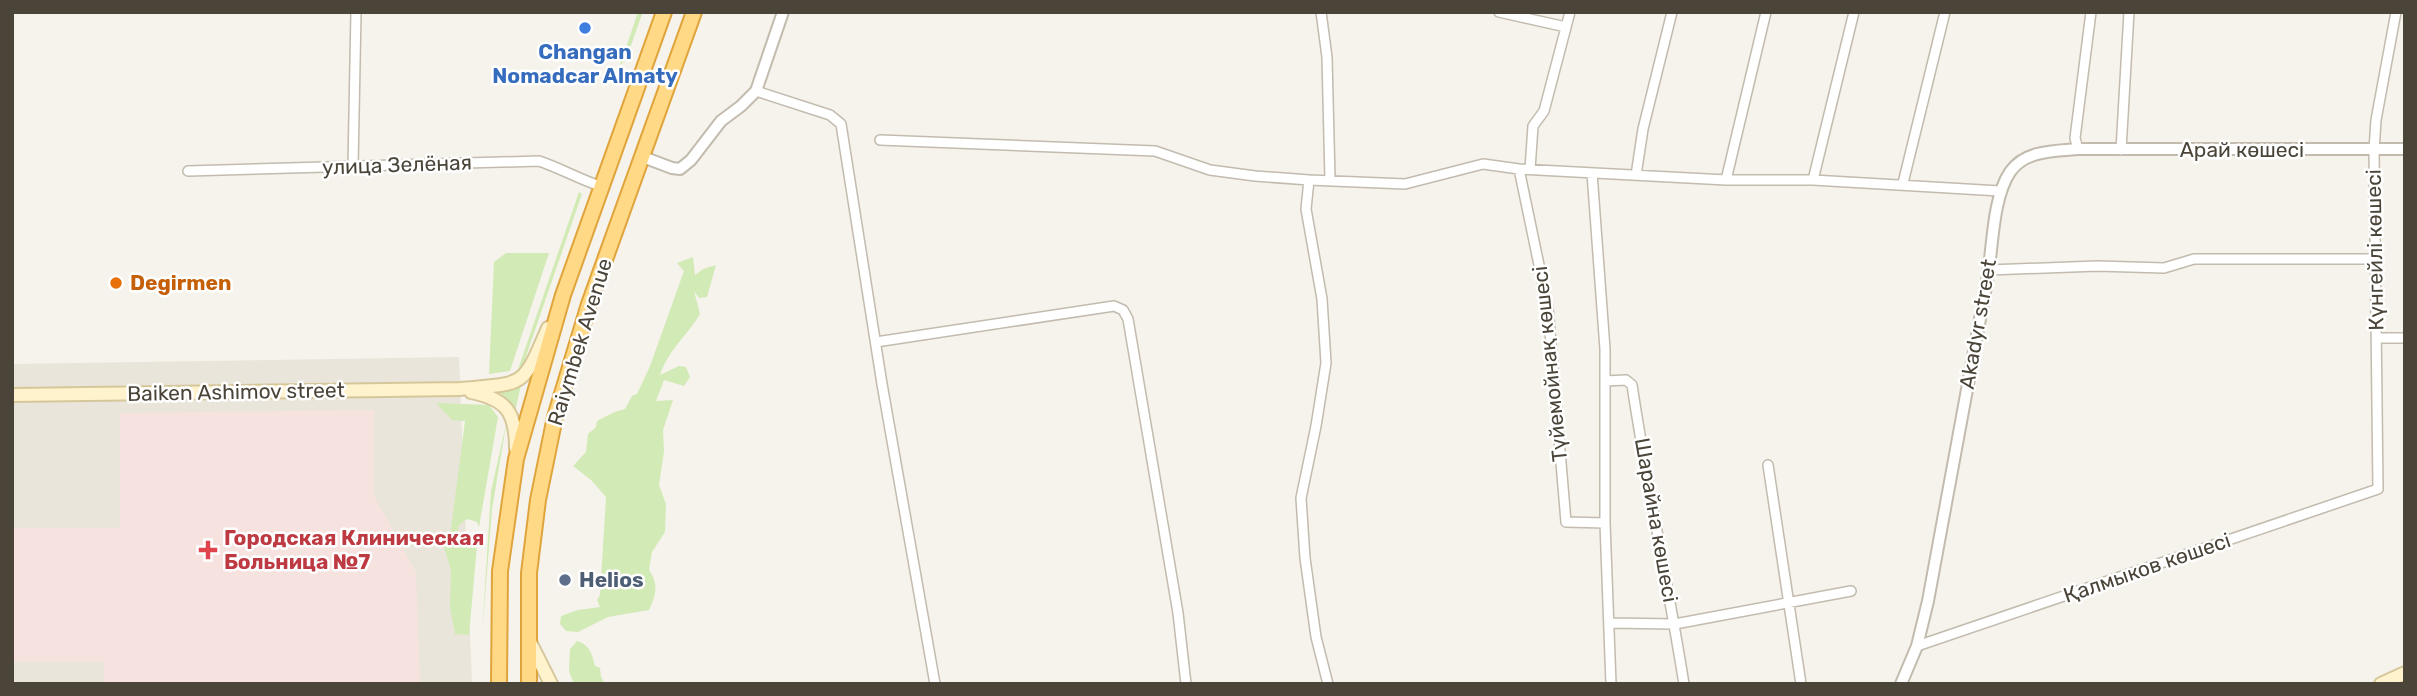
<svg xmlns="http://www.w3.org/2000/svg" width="2417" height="696" font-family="Rubik,sans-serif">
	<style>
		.residential { fill: #eae5da }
		.medical { fill: #f6e3e0 }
		.green { fill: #d2eab5 }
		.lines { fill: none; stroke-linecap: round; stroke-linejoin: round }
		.minor-casing { stroke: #c2bbae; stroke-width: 12 }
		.tertiary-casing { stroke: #c2bbae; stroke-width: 14 }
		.secondary-casing { stroke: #d6c79b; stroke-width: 16 }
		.trunk-casing { stroke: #e0a43c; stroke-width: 18 }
		.minor { stroke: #fff; stroke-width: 9 }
		.tertiary { stroke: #fff; stroke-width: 10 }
		.secondary { stroke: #fff3cd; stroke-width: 12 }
		.trunk { stroke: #ffd985; stroke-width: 14 }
		.shop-dot { fill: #3f7fe0; stroke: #fff; stroke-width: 2.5 }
		.food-dot { fill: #e8710a; stroke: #fff; stroke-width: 2.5 }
		.health-dot { fill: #e0444e; stroke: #fff; stroke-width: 2.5 }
		.service-dot { fill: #5c6f8a; stroke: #fff; stroke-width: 2.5 }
		.labels { text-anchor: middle; stroke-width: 5; stroke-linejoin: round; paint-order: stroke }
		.shop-label { font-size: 21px; font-weight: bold; fill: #366cbe; stroke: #fff }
		.street-label { font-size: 21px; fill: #4b4439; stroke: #fff }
		.food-label { font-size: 21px; font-weight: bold; fill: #c56008; stroke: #fff; text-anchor: start }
		.health-label { font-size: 21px; font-weight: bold; fill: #be3a42; stroke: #fff; text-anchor: start }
		.service-label { font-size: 21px; font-weight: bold; fill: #4e5e75; stroke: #fff; text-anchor: start }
	</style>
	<rect width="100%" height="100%" fill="#f6f3ec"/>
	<path class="residential" d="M459,357L472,684H12V364Z"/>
	<path class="medical" d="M374,410V496L416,572L420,684H104V662H12V528H120V413Z"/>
	<path class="green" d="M638,12L642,14L626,60L620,65Z
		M579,192L582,194L523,365L516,375Z
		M506,253H549L510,371L489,374L494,262Z
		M693,257L695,275L703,269L716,265L707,297L699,298L694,291L700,314C687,336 669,349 660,375L679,366L686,367L690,377L684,386L664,380L656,401L673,400L663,430L664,451L659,485L666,504L665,532L652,552L649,570C659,584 656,596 649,610L608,617L578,632L566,631L560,624L561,616L578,610L600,607L597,600L600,595L606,497L591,480L573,466L586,452L588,434L596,427L597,421C607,416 615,411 625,409L632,396L637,394L650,366L684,271L677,263Z
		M521,385L515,412L490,394L493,390Z
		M436,403L489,405L498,417L479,527L477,522L467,519L459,525L457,534L450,536L465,421L452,420Z
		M507,420L492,509L482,634L491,491Z
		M478,535L469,635L455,634L450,607L451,570L443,544Z
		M577,641C590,645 592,654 595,666L600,668L601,677L605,684H574L569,671L570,649Z"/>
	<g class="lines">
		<g class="minor-casing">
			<path id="minor" d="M1321,12L1327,57L1330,180
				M1499,12L1566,27
				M756,91L830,115L841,124L882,384L935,684
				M880,140L1155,151L1210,170L1255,176L1309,180L1405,184L1483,164L1519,169L1726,180H1813L2000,191
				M2078,149L2075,138L2091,12
				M2121,150L2129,12
				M353,166L356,12
				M1519,169L1548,308L1566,522L1605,523
				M1530,169L1533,126L1544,111L1570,12
				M188,171L539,161C560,168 579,179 600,186
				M1592,173L1605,349V523L1611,684
				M1636,175L1643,129L1672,12
				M1309,180L1306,209L1322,299L1326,363L1316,426L1301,498L1305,558L1316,637L1328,684
				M1726,180L1766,12
				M1813,180L1854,12
				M1903,183L1945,12
				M1989,270L2097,266L2164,268L2194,259H2376
				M2377,338H2405
				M876,342L1114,306L1123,310L1128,319L1178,613L1186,684
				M1605,381L1626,380L1632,385C1647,485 1668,584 1684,684
				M1768,465L1801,684
				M1609,623L1675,624L1851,591
				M1917,646L2378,489L2374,150L2376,120L2396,12"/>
		</g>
		<g class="tertiary-casing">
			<path id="tertiary" d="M643,157L672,168L680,169L691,160L721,121L741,106L756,91L783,12
				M1901,684L1917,646L1928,601C1948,495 1967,388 1987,281C1993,248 1992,199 2010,172C2025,150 2055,151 2078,149H2405"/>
		</g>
		<g class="secondary-casing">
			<path id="secondary" d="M471,392C507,399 516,413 516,449
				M12,395L460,389C525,383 522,389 548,328
				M529,640L551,684
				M2381,684L2405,673"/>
		</g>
		<g class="trunk-casing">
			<path id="trunk" d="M499,684L500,571L516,459L563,295L664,12
				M529,684V573L538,500L555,417L589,304L694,12"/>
		</g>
		<use href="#minor" class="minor"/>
		<use href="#tertiary" class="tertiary"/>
		<use href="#secondary" class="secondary"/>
		<use href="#trunk" class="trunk"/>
	</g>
	<circle class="shop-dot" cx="585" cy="28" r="7"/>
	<circle class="food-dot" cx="116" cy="283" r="7"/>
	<path class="health-dot" d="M204.5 539.5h7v7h7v7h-7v7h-7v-7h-7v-7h7z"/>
	<circle class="service-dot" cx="565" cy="580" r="7"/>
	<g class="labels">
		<g class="shop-label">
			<text x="585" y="59">Changan<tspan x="585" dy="24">Nomadcar Almaty</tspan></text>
		</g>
		<g class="street-label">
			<text x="2242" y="157">Арай көшесі</text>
			<text transform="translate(397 165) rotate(-2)" y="7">улица Зелёная</text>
			<text transform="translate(2375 250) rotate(-91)" y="7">Күнгейлі көшесі</text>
			<text transform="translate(1978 324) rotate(-80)" y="7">Akadyr street</text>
			<text transform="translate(580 342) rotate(-73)" y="7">Raiymbek Avenue</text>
			<text transform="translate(1550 364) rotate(-96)" y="7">Түйемойнақ көшесі</text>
			<text transform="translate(236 392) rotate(-1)" y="7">Baiken Ashimov street</text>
			<text transform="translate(1656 520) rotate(80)" y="7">Шарайна көшесі</text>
			<text transform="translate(2147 568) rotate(-19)" y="7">Қалмыков көшесі</text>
		</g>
		<g class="food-label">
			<text x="130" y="290">Degirmen</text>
		</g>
		<g class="health-label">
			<text x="224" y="545">Городская Клиническая<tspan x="224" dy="24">Больница №7</tspan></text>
		</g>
		<g class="service-label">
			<text x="579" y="587">Helios</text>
		</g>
	</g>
	<rect width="2417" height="696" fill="none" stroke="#4b4439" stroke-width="28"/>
</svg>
